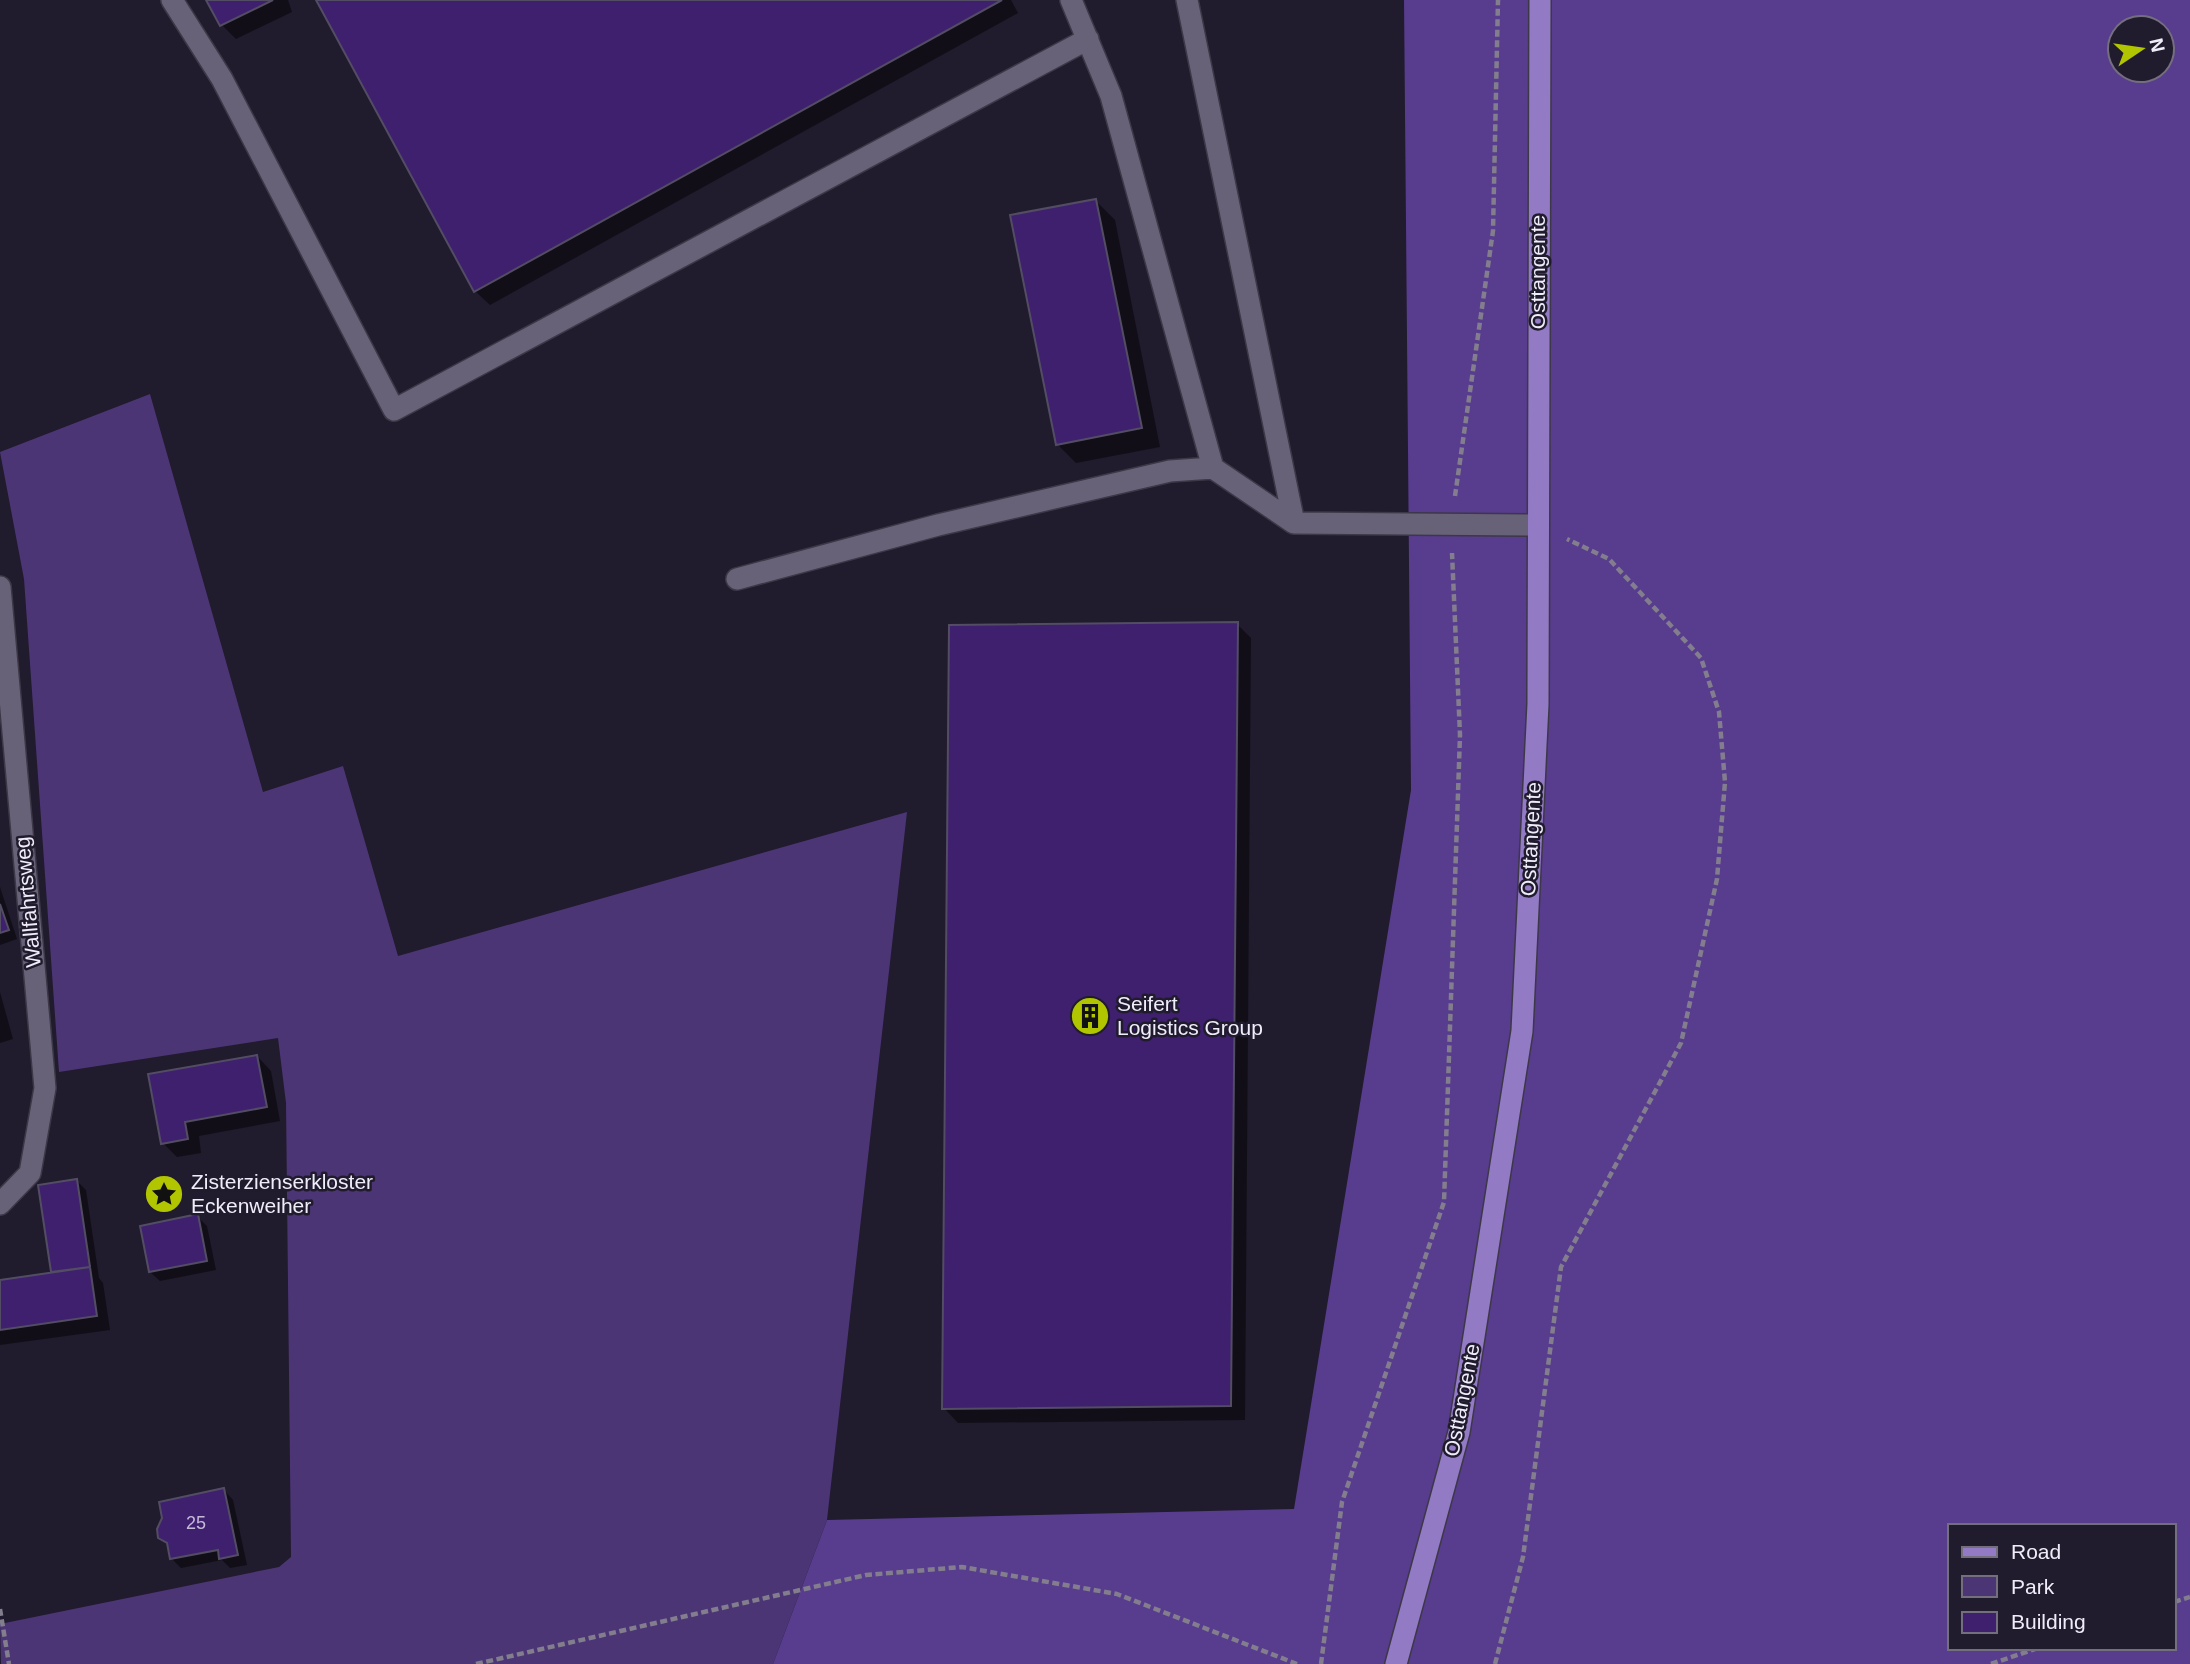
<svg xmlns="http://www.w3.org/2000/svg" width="2190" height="1664" font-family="Arial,sans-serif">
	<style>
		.green { fill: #4b3575 }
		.forest { fill: #583c8d; fill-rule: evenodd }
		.shadow { fill: #0007 }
		.building { fill: #3f206f; stroke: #524d62; stroke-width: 2 }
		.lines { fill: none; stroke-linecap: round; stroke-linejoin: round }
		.minor-casing { stroke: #3d3847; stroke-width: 24 }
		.major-casing { stroke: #3d3847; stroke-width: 24 }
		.path { stroke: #827e8d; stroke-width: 4.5; stroke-dasharray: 7 3.5; stroke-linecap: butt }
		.minor { stroke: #686278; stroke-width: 21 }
		.major { stroke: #927ac5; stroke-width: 21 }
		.labels { text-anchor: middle; stroke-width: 5; stroke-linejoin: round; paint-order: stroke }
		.number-label { font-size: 18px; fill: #c4bad7 }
		.street-label { font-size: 21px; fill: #f0edfa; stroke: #201b2d }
		.poi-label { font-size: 21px; fill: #f0edfa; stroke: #201b2d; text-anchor: start }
	</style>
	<rect width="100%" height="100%" fill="#201b2d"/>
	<path class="green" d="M150,394L263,792L343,766L398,956L907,812L827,1520L773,1664H1L0,1624L279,1567L291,1557L286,1103L278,1038L59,1072L24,579L0,452Z"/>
	<path class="forest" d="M1404,0H2190V1664H773L827,1520L1294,1509L1411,790ZM2120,28H2162V70H2120ZM1950,1526H2174V1648H1950Z"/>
	<path class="shadow" d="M208,0H288L292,12L236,39L222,25Z
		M318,0H1011L1018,13L490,305L475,291Z
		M1096,201L1115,220L1160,447L1076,463L1057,444Z
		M1237,624L1251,638L1245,1420L958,1423L944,1408Z
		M0,887L17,939L0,945Z
		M0,992L13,1039L0,1043Z
		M257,1056L271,1071L280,1121L199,1136L201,1153L177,1157L163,1143L150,1076Z
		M77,1181L86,1190L99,1278L103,1283L110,1330L0,1345V1281L53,1274L40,1186Z
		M197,1216L207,1226L216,1270L160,1281L150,1272Z
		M224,1490L233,1500L247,1565L230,1568L222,1560L181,1568L172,1559L170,1547L160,1537Z"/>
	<path class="building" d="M206,0H273L220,26Z
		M316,0H1002L474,292Z
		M1096,199L1142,428L1056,445L1010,215Z
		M1238,622L1231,1406L942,1409L949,625Z
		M0,904L9,930L0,933Z
		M257,1055L267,1107L185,1122L188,1139L161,1144L148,1074Z
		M77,1179L90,1267L51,1272L38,1185Z
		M198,1214L207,1261L149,1272L140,1226Z
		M90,1267L97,1316L0,1330V1280Z
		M224,1488L238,1555L219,1559L218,1550L170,1559L167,1543L158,1538L157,1529L162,1518L159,1502Z"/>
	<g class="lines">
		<g class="minor-casing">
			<path id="minor" d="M172,0L222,79L394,410L1088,39
				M1071,0L1111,96L1213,468
				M1187,0L1294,523
				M737,579L938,525L1170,471L1213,468L1294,523L1537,525
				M0,587L45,1088L30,1173L0,1204"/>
		</g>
		<g class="major-casing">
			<path id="major" d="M1396,1664L1459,1432L1522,1031L1538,704L1540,0"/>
		</g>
		<path class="path" d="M1455,496L1493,231L1498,0
			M2174,1602L2190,1597
			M0,1609L9,1664
			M476,1664L866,1575L962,1567L1117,1594L1297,1664
			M1321,1664L1342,1502L1444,1202L1460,735L1452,553
			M1495,1664L1523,1557L1561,1267L1681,1043L1717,879L1725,782L1719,712L1701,658L1609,559L1567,539
			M1991,1664L2038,1648"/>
		<use href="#minor" class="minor"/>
		<use href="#major" class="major"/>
	</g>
	<defs>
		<g id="building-disc" transform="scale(2.0125)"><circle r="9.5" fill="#b1c500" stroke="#201b2d"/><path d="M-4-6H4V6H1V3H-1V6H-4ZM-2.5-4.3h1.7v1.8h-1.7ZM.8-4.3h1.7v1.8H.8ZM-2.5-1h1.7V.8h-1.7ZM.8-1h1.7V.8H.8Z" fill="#111"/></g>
		<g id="sight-disc" transform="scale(2.0125)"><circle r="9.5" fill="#b1c500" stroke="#201b2d"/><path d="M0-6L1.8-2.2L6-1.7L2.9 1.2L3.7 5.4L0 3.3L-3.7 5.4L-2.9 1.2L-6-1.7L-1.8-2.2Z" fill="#111"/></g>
	</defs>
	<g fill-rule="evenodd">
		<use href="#building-disc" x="1090" y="1016"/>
		<use href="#sight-disc" x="164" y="1194"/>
	</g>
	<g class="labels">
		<g class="number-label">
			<text x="196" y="1529">25</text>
		</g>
		<g class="street-label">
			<text transform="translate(1538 272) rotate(-90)" y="7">Osttangente</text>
			<text transform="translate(1531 839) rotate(-87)" y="7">Osttangente</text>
			<text transform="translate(28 902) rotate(-95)" y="7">Wallfahrtsweg</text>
			<text transform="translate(1462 1400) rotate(-79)" y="7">Osttangente</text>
		</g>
		<g class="poi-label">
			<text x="1117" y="1011">Seifert<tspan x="1117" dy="24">Logistics Group</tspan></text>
			<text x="191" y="1189">Zisterzienserkloster<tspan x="191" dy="24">Eckenweiher</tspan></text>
		</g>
	</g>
	<rect x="1948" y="1524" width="228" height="126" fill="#201b2d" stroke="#736f7f" stroke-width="2"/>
	<rect x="1962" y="1547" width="35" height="10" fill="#927ac5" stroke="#736f7f" stroke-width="2"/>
	<text x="2011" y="1559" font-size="21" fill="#f0edfa">Road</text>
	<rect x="1962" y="1576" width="35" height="21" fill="#4b3575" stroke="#736f7f" stroke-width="2"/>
	<text x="2011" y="1594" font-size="21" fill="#f0edfa">Park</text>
	<rect x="1962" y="1612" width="35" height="21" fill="#3f206f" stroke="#736f7f" stroke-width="2"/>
	<text x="2011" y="1629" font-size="21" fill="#f0edfa">Building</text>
	<g transform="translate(2141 49) rotate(77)"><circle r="33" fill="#201b2d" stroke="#736f7f" stroke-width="2"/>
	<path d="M0-5L12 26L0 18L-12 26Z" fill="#b1c500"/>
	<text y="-10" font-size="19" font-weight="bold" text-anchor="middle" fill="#f0edfa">N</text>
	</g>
</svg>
